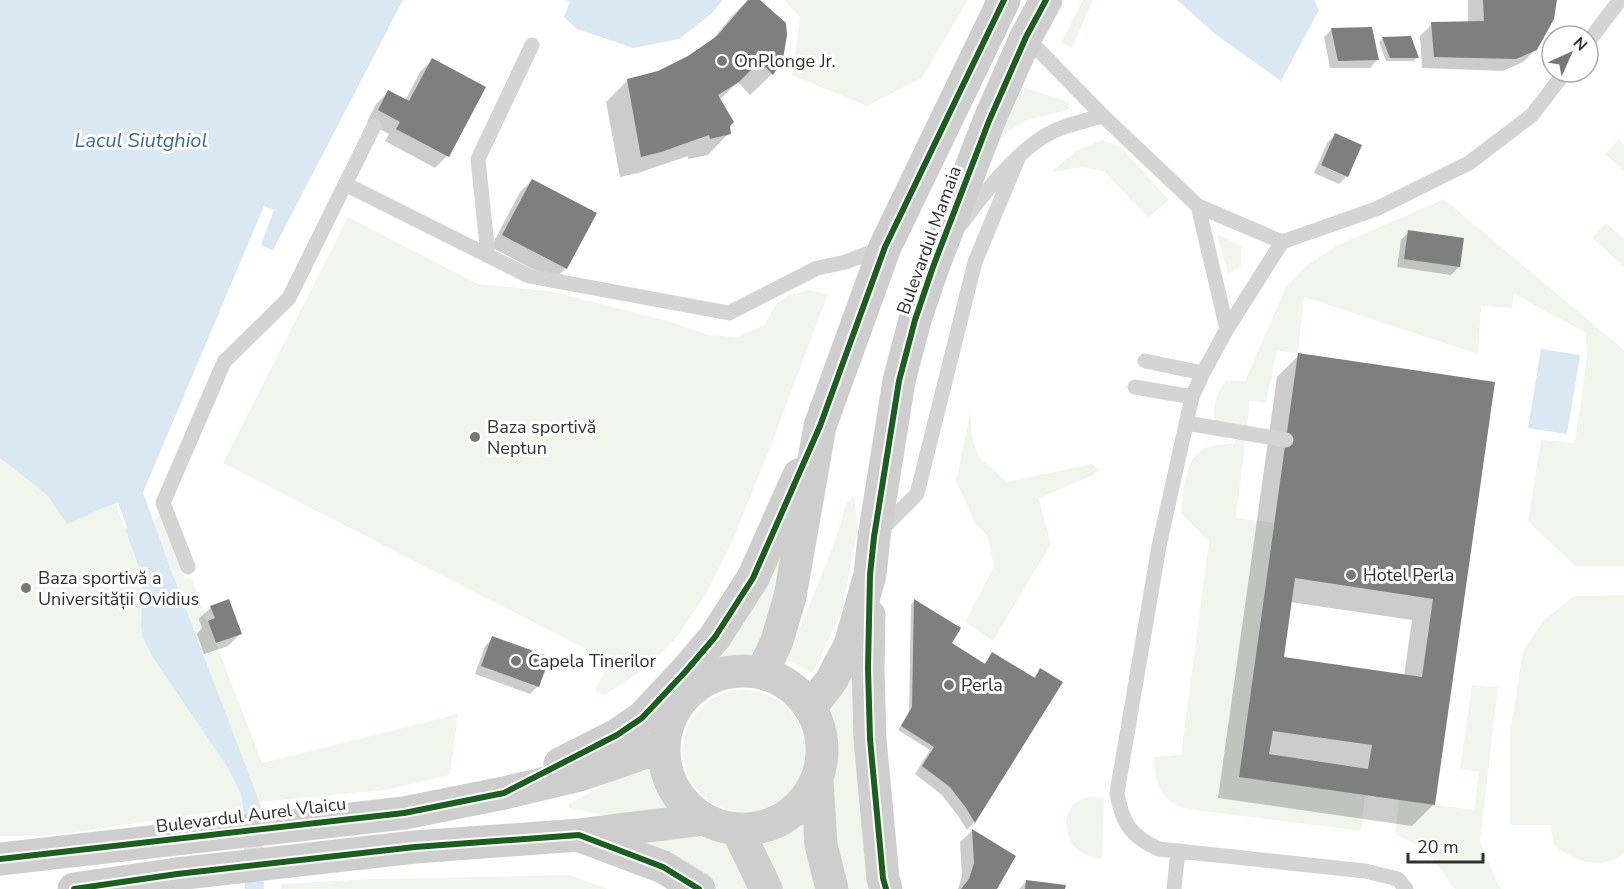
<svg xmlns="http://www.w3.org/2000/svg" width="1624" height="889" font-family="'Nunito Sans',sans-serif">
	<style>
		.green { fill: #f1f6ed }
		.water { fill: #dae8f3 }
		.shadow { fill: #0003; fill-rule: evenodd }
		.lines { fill: none; stroke-linecap: round; stroke-linejoin: round }
		.canal { stroke: #dae8f3; stroke-width: 27 }
		.building { fill: #7f7f7f; fill-rule: evenodd }
		.lane { stroke: #d4d4d4; stroke-width: 15 }
		.secondary { stroke: #cecece; stroke-width: 33 }
		.cycleway-casing { stroke: #fff; stroke-width: 10 }
		.cycleway { stroke: #1b5e20; stroke-width: 6 }
		.poi-dot { fill: #787878; stroke: #fff; stroke-width: 2 }
		.labels { text-anchor: middle; stroke-width: 6; stroke-linejoin: round; paint-order: stroke }
		.poi-label { font-size: 18px; fill: #303030; stroke: #fff; text-anchor: start }
		.street-label { font-size: 18px; fill: #303030; stroke: #fff }
		.water-label { font-size: 20px; font-style: italic; fill: #3b6c96; stroke: #fff }
	</style>
	<rect width="100%" height="100%" fill="#fff"/>
	<path class="green" d="M784,0H968L922,78L867,106L792,75L800,17Z
		M1083,0H1093L1072,48L1061,42Z
		M1023,87L1069,102V108L1065,111C1046,116 1021,118 1007,133C996,146 990,165 984,181L980,179Z
		M1619,139L1624,144V171L1605,154Z
		M1102,140L1121,147L1169,200L1148,218L1105,172L1084,167L1051,172L1076,151Z
		M1444,199L1624,350V566H1575L1528,521L1541,440L1575,443L1587,358L1586,333L1514,294L1512,308L1481,306L1478,354L1304,297L1298,353L1277,351L1266,403L1250,401L1236,518L1274,523L1239,777L1365,795L1361,831L1194,810C1160,804 1157,787 1153,757L1181,755L1209,542L1181,513C1185,489 1183,453 1211,446C1219,444 1228,444 1235,443L1239,426L1216,421C1209,407 1219,392 1226,380L1245,381L1286,287L1306,266L1338,245Z
		M348,217L478,284L555,292L671,322L708,335L737,337L764,325L777,303L789,295L808,290L828,294L770,448L732,542L705,596L676,638L650,665L605,695L595,691L609,661L223,463Z
		M1606,223L1624,239V267L1592,238Z
		M1217,234L1241,246V266L1228,274Z
		M971,410V435L979,457L1007,482L1092,464L1098,469L1094,475L1039,498L1051,544L993,641L965,622L994,566L987,535L976,525L956,481Z
		M0,458L47,495L67,524L106,507L116,504L138,565L142,581L141,627L154,659L228,768L241,794L243,808L171,818L50,836H0Z
		M805,478L757,661L742,662L712,668L683,690L667,712L653,739L638,728Z
		M854,495L858,529L842,611L813,673L787,660L834,544L846,504Z
		M162,515L185,579L191,578L262,763L458,714L450,775L386,790L259,802L152,520Z
		M1624,595V853C1602,872 1574,861 1554,845L1550,825H1510V733L1523,651L1543,621L1574,596Z
		M861,650L872,889H850L836,857L832,801L836,757L832,735V711L834,698Z
		M1472,685L1498,687L1480,841L1496,880L1501,889H1455L1432,858L1415,844L1395,834L1399,800L1474,810L1479,772L1460,769Z
		M683 751a61 61 0 1 1 122 0a61 61 0 1 1-122 0Z
		M651,761C661,785 666,798 687,816L603,815L569,808L568,804Z
		M1090,796L1104,798L1102,859C1092,857 1083,855 1076,848C1071,844 1069,837 1067,831C1063,812 1072,802 1090,796Z
		M808,825L820,889H776L757,847L781,835Z
		M706,834L725,839L756,889H714L618,840Z
		M569,875L608,889H281V884L375,879Z"/>
	<path class="water" d="M0,0H403L273,250L261,245L274,210L264,206L142,495L106,507L67,524L47,495L0,458Z
		M566,0H723L711,14L679,39L633,48L577,29L564,17L570,2Z
		M1177,0H1314L1319,10L1281,81L1215,34Z
		M1541,349L1580,355L1567,434L1528,428Z
		M152,520L261,806L264,889H245L243,808L241,794L228,768L154,659L143,638L141,627L142,581L138,565L125,529Z"/>
	<path class="shadow" d="M748,0H757L782,59L772,74L750,95L738,82L719,100L729,126V133L708,155L688,159V156L638,173L620,177L606,102L628,80L658,73L695,53L709,44L731,17Z
		M1468,0H1556L1536,49L1523,62L1503,71L1422,68L1420,36L1432,24L1468,23Z
		M1332,29L1377,60L1370,68H1330L1324,37Z
		M1410,37L1417,57L1414,61H1386L1379,42L1382,39Z
		M432,60L484,88L447,156L435,168L385,141L389,134L367,122L376,104L388,92L405,101L420,72Z
		M1335,135L1347,176L1339,184L1314,173L1327,143Z
		M532,180L566,268L553,280L491,247L520,192Z
		M1409,232L1459,267L1451,275L1397,267L1401,240Z
		M1299,355L1493,383L1434,804L1412,826L1218,798L1277,377ZM1290,602L1412,620L1404,676L1282,658Z
		M914,601L950,644L983,665L993,654L1033,678L1041,670L1061,683L974,822L967,830L958,816L942,795L915,774L930,750L898,730L909,712L911,604Z
		M211,607L240,634L228,646L204,654L197,634L202,628L199,619Z
		M493,638L538,686L530,694L475,674L485,646Z
		M972,831L996,889H958L962,876L960,842Z
		M1027,881L1064,889H1019Z"/>
	<g class="lines">
		<path class="canal" d="M131,499L152,557"/>
	</g>
	<path class="building" d="M748,0H760L786,23L787,35L783,59L773,75L760,61L739,82L718,95L734,122L730,126L731,134L710,139L709,135L661,152L641,157L627,79L658,71L688,56L717,36Z
		M1483,0H1557L1554,19L1537,50L1516,59L1434,57L1431,22L1484,21Z
		M1372,27L1379,60L1338,61L1331,28Z
		M1411,36L1419,58H1390L1382,37Z
		M432,58L486,87L449,157L396,129L400,122L378,110L388,90L409,101Z
		M1335,133L1362,145L1348,177L1321,165Z
		M532,179L597,213L567,269L502,235Z
		M1408,230L1464,238L1460,267L1404,259Z
		M1298,353L1495,382L1435,805L1239,777ZM1295,578L1433,599L1422,677L1284,657ZM1273,731L1372,745L1368,769L1269,754Z
		M229,599L242,634L216,643L208,621L215,618L210,606Z
		M914,599L961,628L952,643L985,664L992,652L1035,678L1040,668L1063,682L975,823L966,808L950,787L922,766L934,747L901,726L912,707Z
		M492,636L550,657L539,687L481,666Z
		M972,829L1016,856L997,889H961L969,879L974,863Z
		M1026,880L1066,885L1065,889H1025Z"/>
	<g class="lines">
		<path class="lane" d="M1026,37L1103,116L1198,206L1282,242
			M1588,42L1620,0
			M345,184L529,276L729,313L817,268L846,262L882,248
			M1198,206L1227,329
			M962,223C983,194 1021,146 1054,131C1070,124 1087,120 1103,116
			M488,256L478,159L532,45
			M1145,361L1203,373
			M1135,387L1192,397
			M1186,423L1286,440
			M880,531L917,494L975,262L1019,156
			M188,567L163,503L224,362L289,298L374,126
			M1174,889L1178,851
			M1406,889L1398,879L1365,871L1159,849C1131,837 1122,823 1117,793L1159,546L1192,397L1203,373L1227,329L1282,242L1376,209L1469,163L1532,115L1565,72"/>
		<path class="secondary" d="M869,615L868,668L870,739L883,878L886,889
			M664 750a79 79 0 1 1 158 0a79 79 0 1 1-158 0Z
			M762,673L777,641L790,597L820,426L885,247L1004,0
			M811,707L831,681L850,645L870,575L874,537L899,381L915,320L933,267L989,121L1026,37L1046,0
			M560,764L617,735L642,718L686,671L715,637L753,578L799,475
			M817,779L821,845L832,889
			M737,829L766,889
			M583,837L663,867L699,889
			M0,859L404,813L504,793L580,775L664,746
			M74,889L177,874L415,847L579,835L704,819"/>
		<g class="cycleway-casing">
			<path id="cycleway" d="M0,859L404,813L504,793L617,735L642,718L686,671L715,637L753,578L820,426L885,247L1004,0
				M74,889L177,874L415,847L579,835L663,867L699,889
				M886,889L883,878L870,739L868,668L870,575L874,537L899,381L915,320L933,267L989,121L1026,37L1046,0"/>
		</g>
		<use href="#cycleway" class="cycleway"/>
	</g>
	<g class="poi-dot">
		<circle cx="722" cy="61" r="6"/>
		<circle cx="475" cy="437" r="6"/>
		<circle cx="1351" cy="575" r="6"/>
		<circle cx="26" cy="588" r="6"/>
		<circle cx="516" cy="661" r="6"/>
		<circle cx="949" cy="685" r="6"/>
	</g>
	<g class="labels">
		<g class="poi-label">
			<text x="734" y="67">OnPlonge Jr.</text>
			<text x="487" y="433">Baza sportivă<tspan x="487" dy="21">Neptun</tspan></text>
			<text x="1363" y="581">Hotel Perla</text>
			<text x="38" y="584">Baza sportivă a<tspan x="38" dy="21">Universității Ovidius</tspan></text>
			<text x="528" y="667">Capela Tinerilor</text>
			<text x="961" y="691">Perla</text>
		</g>
		<g class="street-label">
			<text transform="translate(929 240) rotate(-70)" y="6">Bulevardul Mamaia</text>
			<text transform="translate(251 815) rotate(-7)" y="6">Bulevardul Aurel Vlaicu</text>
		</g>
		<g class="water-label">
			<text x="141" y="147">Lacul Siutghiol</text>
		</g>
	</g>
	<g transform="translate(1570 54) rotate(45)"><circle r="28" fill="#ffffff" stroke="#acacac" stroke-width="1.5"/>
	<path d="M0-4.5L10 22L0 15L-10 22Z" fill="#787878"/>
	<text y="-9" font-size="16" font-weight="bold" text-anchor="middle" fill="#303030">N</text>
	</g>
	<path d="M1408 853v9h75v-9" fill="none" stroke="#303030" stroke-width="3"/>
	<text x="1417" y="853" font-size="18" fill="#303030" stroke="#ffffff" stroke-width="4.5" paint-order="stroke">20 m</text>
</svg>
